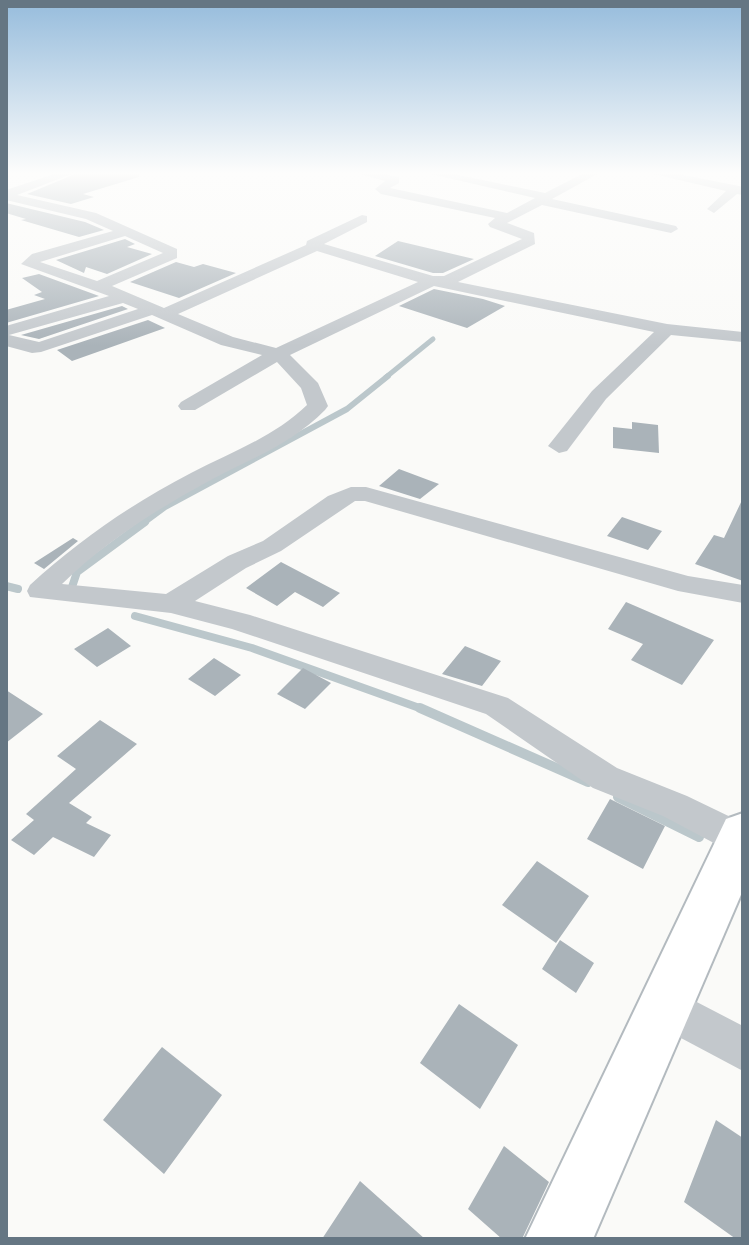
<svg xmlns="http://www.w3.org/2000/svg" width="749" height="1245" font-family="'DejaVu Sans',sans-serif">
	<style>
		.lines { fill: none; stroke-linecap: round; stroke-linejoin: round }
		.stream-far3 { stroke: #bbc7cb; stroke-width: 5 }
		.stream-far2 { stroke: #bbc7cb; stroke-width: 6 }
		.stream-far1 { stroke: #bbc7cb; stroke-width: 8 }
		.stream { stroke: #bbc7cb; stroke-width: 10 }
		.building { fill: #aab3b9 }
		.secondary-casing { stroke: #b3babf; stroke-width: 4 }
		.minor { fill: #c3c8cc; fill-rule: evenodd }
		.secondary { fill: #fff; fill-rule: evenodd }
	</style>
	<rect width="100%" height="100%" fill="#fafaf8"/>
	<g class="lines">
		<path class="stream-far3" d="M385,378L433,339"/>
		<path class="stream-far2" d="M142,524L165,507L347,409L388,376"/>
		<path class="stream-far1" d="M6,586L18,589
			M70,593L77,572L145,522
			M135,616L252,648L425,710"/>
		<path class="stream" d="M420,708L588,782
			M618,797L699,837"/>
	</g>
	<path class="building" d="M80,172H139V177L83,194L94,197L71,204L27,194Z
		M6,203L85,222L104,230L79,237L21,220L26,219L6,213Z
		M125,239L135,244L127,247L152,254L107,274L86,267L84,273L56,260Z
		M398,241L474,259L443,273H433L375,256Z
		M176,262L194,267L203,264L236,273L179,298L130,282Z
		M39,274L99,296L6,323V310L45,299L34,295L42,292L22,278Z
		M434,289L483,299L505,306L467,328L399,306Z
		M122,306L128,309L39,339L21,335Z
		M148,320L165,328L72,361L57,350Z
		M632,422L658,425L659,453L613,448V427L632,429Z
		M399,469L439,484L420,499L379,486Z
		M743,498V581L695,564L714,535L724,538Z
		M622,517L662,531L648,550L607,536Z
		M73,538L78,541L44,569L34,563Z
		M281,562L340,593L323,607L295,592L277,606L246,588Z
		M626,602L714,640L682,685L631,660L643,644L608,629Z
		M108,628L131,646L97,667L74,649Z
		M465,646L501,661L482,686L442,674Z
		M214,658L241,675L215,696L188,679Z
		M303,668L331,683L305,709L277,694Z
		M6,690L43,714L6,743Z
		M100,720L137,744L69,803L92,817L86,823L111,835L94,857L53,837L34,855L11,840L34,820L26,814L76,769L57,756Z
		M610,799L665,826L643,869L587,839Z
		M537,861L589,896L556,943L502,905Z
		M560,940L594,963L576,993L542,969Z
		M459,1004L518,1045L480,1109L420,1063Z
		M162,1047L222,1095L164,1174L103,1120Z
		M716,1120L743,1138V1239H736L684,1202Z
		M504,1146L549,1182L522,1239H502L468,1209Z
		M360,1181L425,1239H322Z"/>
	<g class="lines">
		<g class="secondary-casing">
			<path id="secondary" d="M743,813V890L593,1239H525L726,819Z"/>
		</g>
		<path class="minor" d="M60,172H77L17,195L96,213L177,249V258L112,286L164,308L306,245L307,241L362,215L367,216V222L324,244L433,276H444L522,239L490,227L488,224L495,218L381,194L375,189L385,181L353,172H374L399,177V183L390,188L507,213L535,198L422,172H444L545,193L586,172H601L552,199L676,226L678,229L671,233L542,205L507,223L534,233L535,244L458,282L667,324L743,332V342L671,335L606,399L567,451L559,453L548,446L592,391L654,332L434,286L290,355L318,383L328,406L325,410C292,444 250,459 209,481C157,509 105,542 62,584L166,594L228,556L263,541L328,496L351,487H366L688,576L743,585V603L678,591L365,501H355L281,551L246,568L195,601L250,615L508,698L617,768L687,796L743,823V853L727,850L663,816L593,788L486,714L232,629L171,613L30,597L27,591L30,585C79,540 133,503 191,473C231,452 274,437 307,405L301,388L277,362L195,410H181L178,406L181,402L262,355L221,345L152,315L41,352L32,353L6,346V326L109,296L21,264L32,254L113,231L86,219L6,200V190ZM125,236L163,253L97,281L40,262ZM317,251L418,282L276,348L233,337L178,314ZM123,303L138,309L39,342L9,335Z
			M645,172H668L739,186L743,187V195L737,194L714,213L707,209L726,191Z
			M664,985L743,1026V1071L649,1021L643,1006L649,991Z"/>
		<use href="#secondary" class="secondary"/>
	</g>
	<linearGradient id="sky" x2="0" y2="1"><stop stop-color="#96bcdc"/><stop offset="0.5" stop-color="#fdfdfc"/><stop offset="1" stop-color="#fdfdfc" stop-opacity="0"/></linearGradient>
	<rect width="749" height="346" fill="url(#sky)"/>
	<rect width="749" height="1245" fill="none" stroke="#657683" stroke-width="16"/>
</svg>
